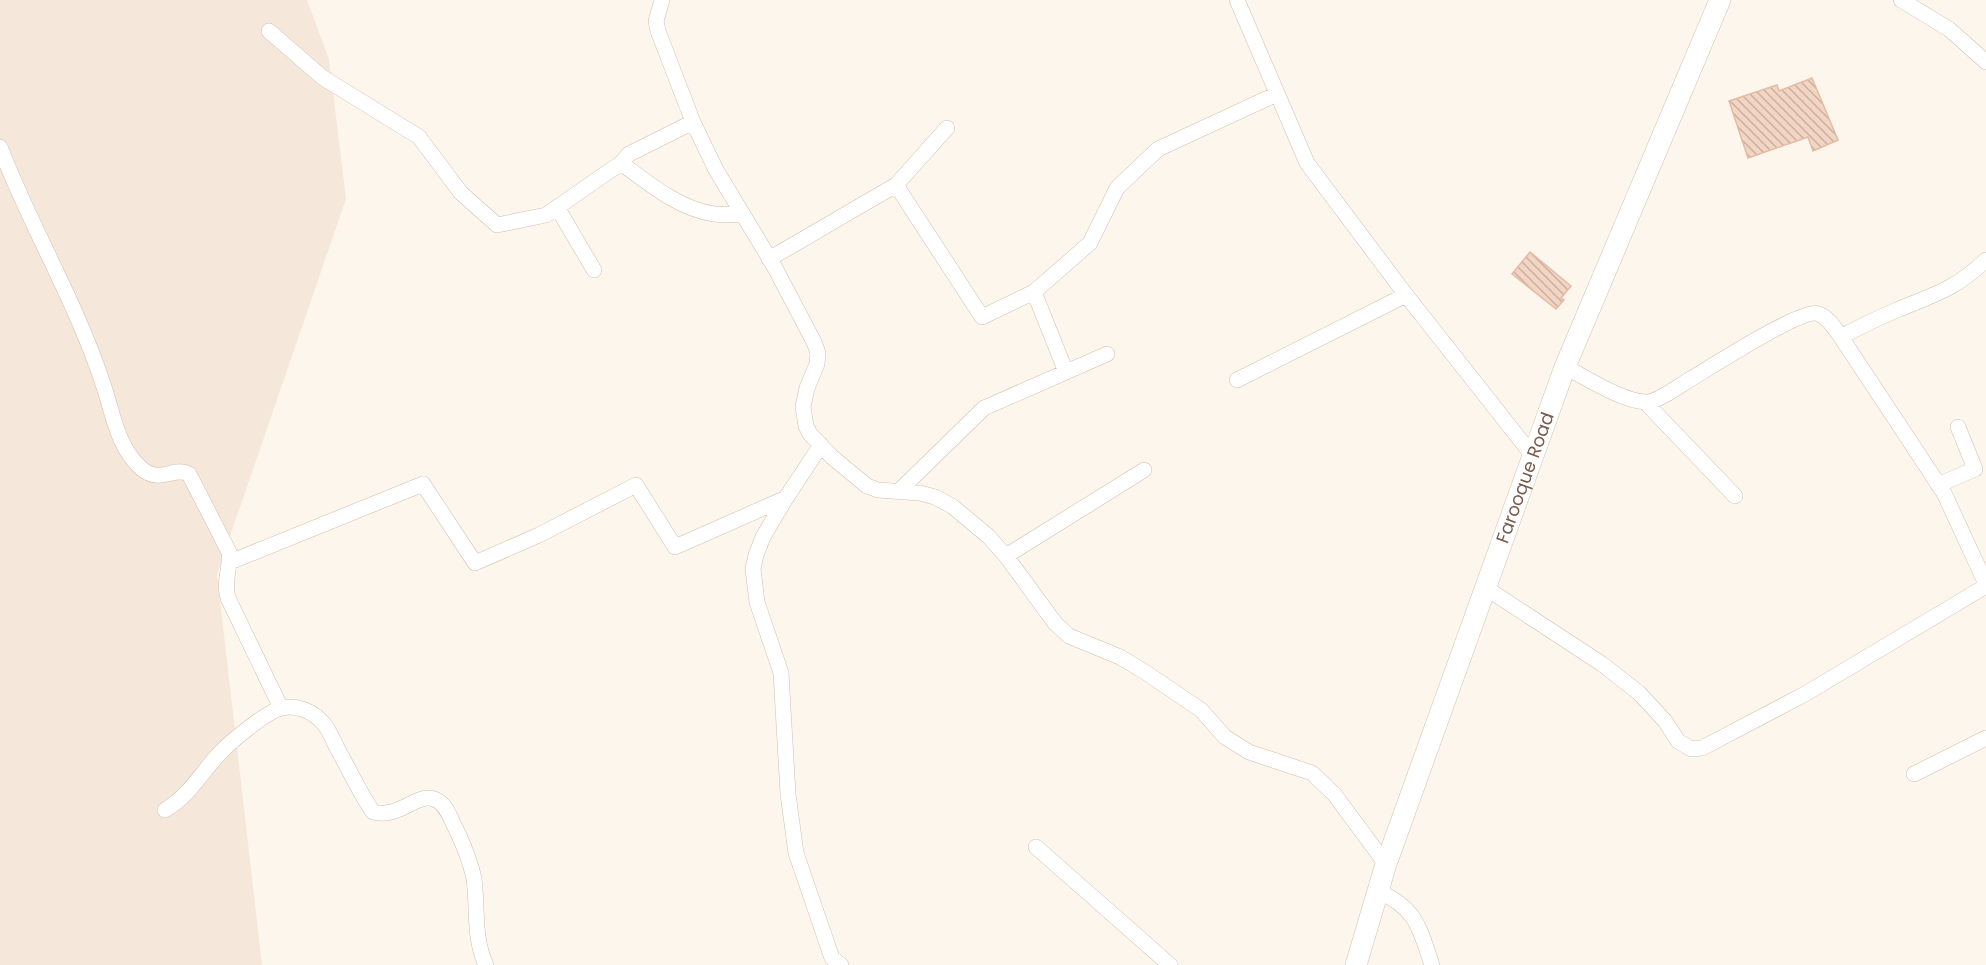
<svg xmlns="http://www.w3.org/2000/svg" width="1986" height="965" font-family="Poppins,sans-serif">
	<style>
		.residential { fill: #f5e8da }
		.building { fill: url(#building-back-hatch); stroke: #e6bba3; stroke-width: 1.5 }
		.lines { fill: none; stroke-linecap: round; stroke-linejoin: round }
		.minor-casing { stroke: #d1beb0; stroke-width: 16 }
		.secondary-casing { stroke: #d6c0b0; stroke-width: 22 }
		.minor { stroke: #fff; stroke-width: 15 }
		.secondary { stroke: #fff; stroke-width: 21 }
		.labels { text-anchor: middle; stroke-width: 5; stroke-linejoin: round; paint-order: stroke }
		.street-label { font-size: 18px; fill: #7a5c4d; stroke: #fffaf3 }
	</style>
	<defs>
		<pattern id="building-back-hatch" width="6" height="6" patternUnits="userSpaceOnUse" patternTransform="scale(1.5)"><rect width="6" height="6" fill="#f3d5c3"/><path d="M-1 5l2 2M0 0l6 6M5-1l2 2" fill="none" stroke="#cab0a1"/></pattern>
	</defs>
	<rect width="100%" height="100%" fill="#fdf6ec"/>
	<path class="residential" d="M0,0H307L329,59L346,199L217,574L262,965H0Z"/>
	<path class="building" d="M1812,78L1838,140L1813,151L1808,137L1748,158L1729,101L1777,85L1779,91Z
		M1530,252L1571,286L1561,298L1564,300L1556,309L1512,274Z"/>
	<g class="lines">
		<g class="minor-casing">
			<path id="minor" d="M662,0L656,21L658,31L693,122L716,170L774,266L814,342L818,353L817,364L807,388L803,407L806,426L810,434L832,457L867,486L878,490L920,493L935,497L952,506L988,536L1006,556L1055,623L1069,636L1120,657L1145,672L1201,710L1225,737L1249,752L1312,773L1334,794L1386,864
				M1237,0L1307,163L1406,295L1533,456
				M1901,0L1949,29L1986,62
				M269,31L322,77L419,137L461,193L497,225L546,215L621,163L629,154L693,122
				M0,147C31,228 77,303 104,387C113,414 118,449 142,469C160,484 174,466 189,474L229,552C231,569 223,580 228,598L281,708
				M621,163C648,183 679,209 714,214C723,215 733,214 742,215
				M896,185L982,317L1034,292
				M557,207L594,270
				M769,259L896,185L947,128
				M1841,337C1859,327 1878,318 1897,310C1935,294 1954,290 1986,260
				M1565,367C1585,377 1622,401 1645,402C1656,403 1679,386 1689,380C1708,369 1803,307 1819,314C1829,318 1835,329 1841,337L1944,493L1986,584
				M1066,372L1034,292L1090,243L1117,188L1158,149L1277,94
				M1237,380L1406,295
				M1646,403L1735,496
				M821,445L786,498L763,537L756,555L753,569L757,602L781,673L788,794L796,853L832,958L841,965
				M1938,485L1975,469L1958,427
				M899,491L984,408L1107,354
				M1006,556L1144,470
				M230,562L423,484L475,563L539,535L636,485L675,547L786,498
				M1486,588L1602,664L1639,693L1665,721L1678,741L1691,749L1702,748L1805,694L1986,586
				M1914,774L1986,738
				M165,810C189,796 201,773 219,754C230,742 267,711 282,708C297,704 314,712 324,724C329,730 333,740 337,748C349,769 359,792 373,812C399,819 416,793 434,799C444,802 449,814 453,823C462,841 470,859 474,879C478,908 473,937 486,965
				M1036,847L1170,965
				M1378,891C1417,909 1419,927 1432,965"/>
		</g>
		<g class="secondary-casing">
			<g id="secondary">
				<path id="s1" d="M1356,965L1386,864L1565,367L1720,0"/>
			</g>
		</g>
		<use href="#minor" class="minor"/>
		<use href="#secondary" class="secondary"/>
	</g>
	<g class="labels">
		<g class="street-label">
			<text dy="6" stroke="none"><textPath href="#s1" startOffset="516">Farooque Road</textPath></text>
		</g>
	</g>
</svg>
